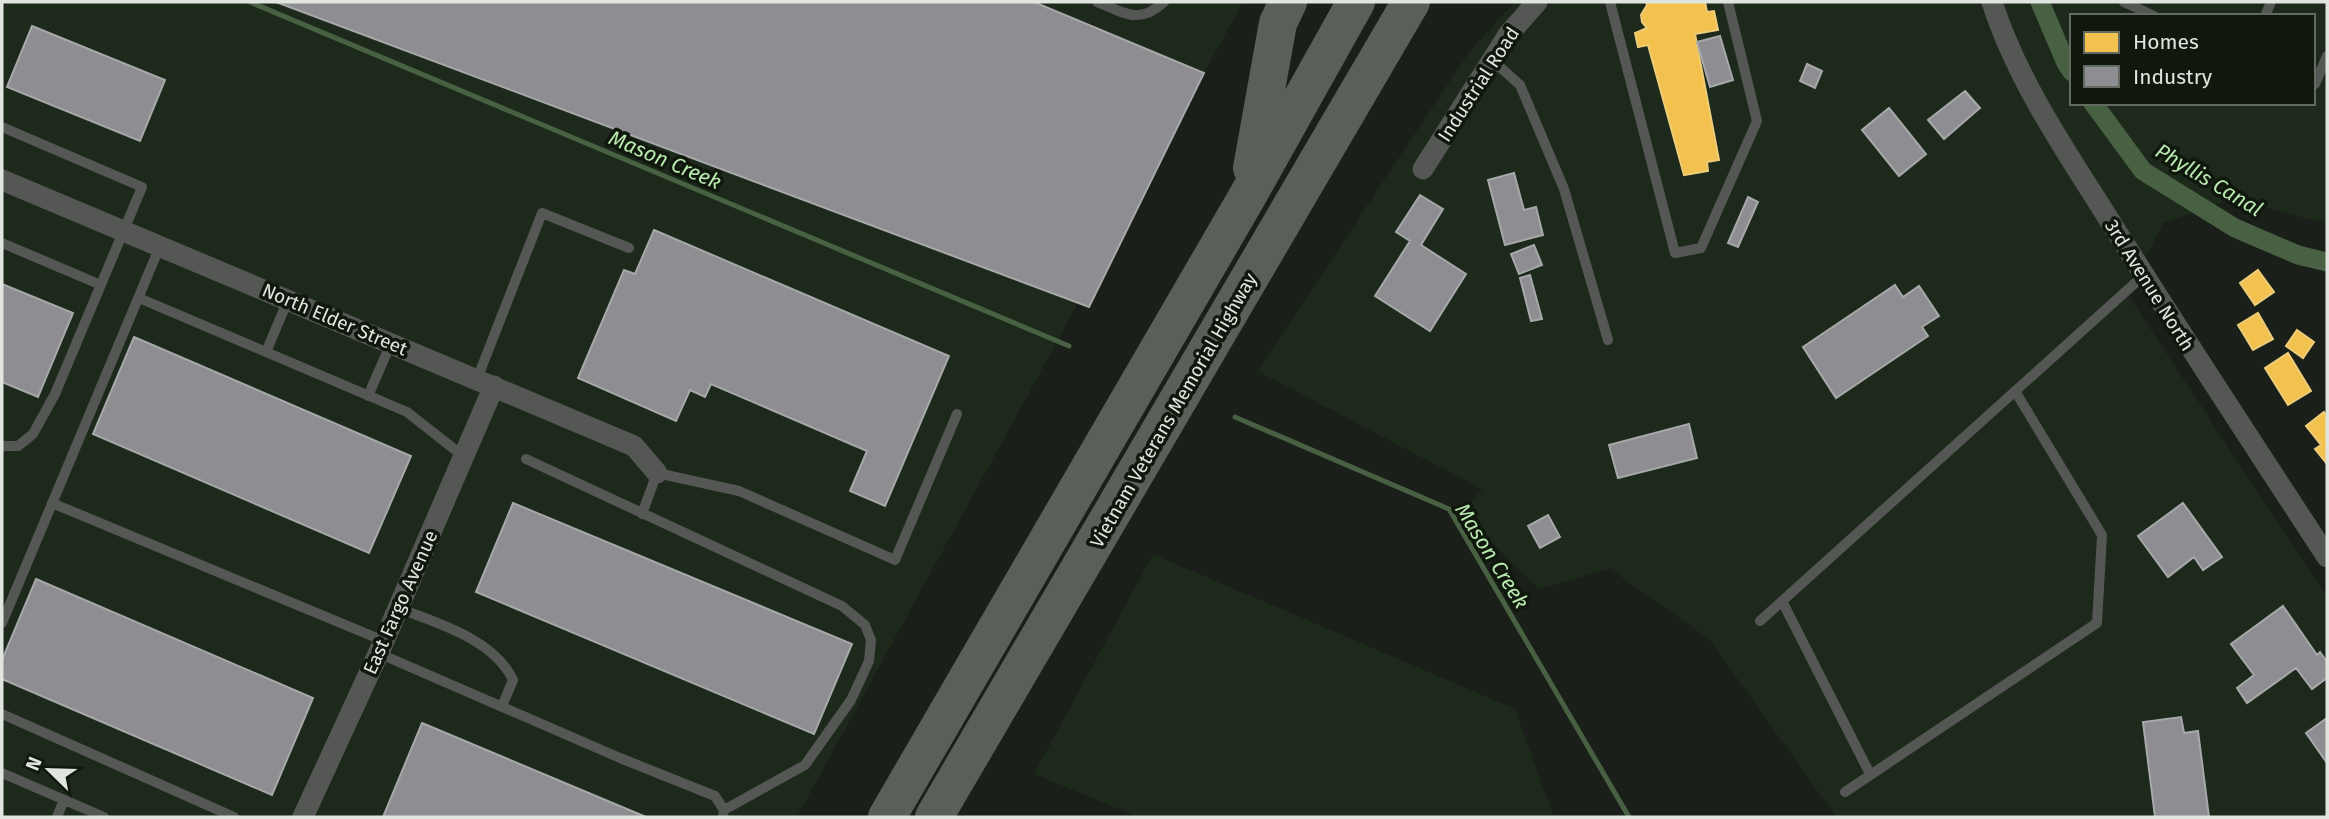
<svg xmlns="http://www.w3.org/2000/svg" width="2329" height="819" font-family="'Fira Sans',sans-serif">
	<style>
		.built { fill: #1d291b; fill-rule: evenodd }
		.homes { fill: #f2c14e; stroke: #edcc7a; stroke-width: 2 }
		.industry { fill: #8d8d92; stroke: #a6a8a9; stroke-width: 2 }
		.lines { fill: none; stroke-linecap: round; stroke-linejoin: round }
		.stream { stroke: #476142; stroke-width: 5 }
		.canal { stroke: #476142; stroke-width: 19 }
		.lane { stroke: #555754; stroke-width: 10 }
		.street { stroke: #555754; stroke-width: 21 }
		.highway { stroke: #5b5f5a; stroke-width: 38 }
		.labels { text-anchor: middle; stroke-width: 7; stroke-linejoin: round; paint-order: stroke }
		.street-label { font-size: 19px; fill: #e0e6df; stroke: #10180e }
		.water-label { font-size: 21px; font-style: italic; fill: #b8e9af; stroke: #10180e }
	</style>
	<rect width="100%" height="100%" fill="#1a1f19"/>
	<path class="built" d="M2,2H1243L797,817H2Z
		M1515,2H2327V224L2234,199L2163,223L2128,295L2327,596V817H1836L1709,639L1610,569L1539,589L1463,515L1482,489L1257,371L1469,52ZM2072,16H2313V103H2072Z
		M1153,554L1515,709L1554,817H1138L1034,774Z"/>
	<path class="homes" d="M1646,2H1705L1707,12L1714,11L1718,30L1695,34L1719,160L1707,162L1708,171L1684,175L1648,45L1638,47L1635,33L1647,28L1642,22L1641,15L1647,5Z
		M2258,270L2274,292L2255,305L2240,283Z
		M2258,313L2273,339L2253,350L2238,325Z
		M2297,330L2314,342L2303,358L2286,346Z
		M2288,353L2311,391L2288,405L2265,368Z
		M2324,412L2327,416V464L2315,449L2321,445L2306,426Z"/>
	<path class="industry" d="M276,2H1034L1204,73L1089,307Z
		M32,26L165,80L140,141L7,87Z
		M1720,36L1733,80L1710,87L1697,42Z
		M1807,64L1822,71L1815,88L1800,81Z
		M1965,91L1980,108L1944,139L1928,120Z
		M1889,108L1926,154L1899,176L1862,130Z
		M1514,173L1524,210L1536,207L1543,235L1505,245L1488,180Z
		M1420,195L1443,209L1421,245L1466,274L1430,331L1375,296L1410,241L1396,232Z
		M1748,197L1758,202L1738,247L1728,243Z
		M654,230L949,356L885,506L850,491L867,451L711,384L705,397L690,390L676,421L578,378L624,270L635,274Z
		M1534,245L1542,265L1519,274L1511,254Z
		M1530,275L1542,319L1531,321L1520,278Z
		M2,284L73,313L38,397L2,382Z
		M1895,285L1903,297L1919,286L1939,316L1922,327L1928,336L1836,398L1803,347Z
		M134,337L411,456L369,553L93,434Z
		M1689,424L1697,458L1618,478L1609,445Z
		M513,503L852,644L814,734L476,592Z
		M2183,503L2222,557L2203,570L2194,557L2168,577L2138,536Z
		M1548,515L1560,537L1540,548L1528,526Z
		M36,579L313,698L272,795L2,679V660Z
		M2283,606L2317,655L2320,652L2327,662V678L2312,689L2296,668L2247,703L2237,688L2254,675L2231,644Z
		M2181,717L2184,733L2198,731L2209,817H2155L2143,722Z
		M2327,718V763L2306,733Z
		M422,723L646,817H383Z"/>
	<g class="lines">
		<path class="stream" d="M250,2L1069,346
			M1235,417L1449,509L1629,817"/>
		<path class="canal" d="M2040,2L2066,63L2072,72
			M2093,103L2143,171L2235,228L2298,255L2327,262"/>
		<path class="lane" d="M1097,2C1125,13 1139,25 1164,2
			M1610,2L1675,253L1701,248L1757,121L1728,2
			M2124,2L2154,16
			M2265,16L2271,2
			M1492,60L1520,85L1564,189L1608,340
			M2315,84L2327,56
			M2,127L142,187L55,394L33,434L18,446H2
			M2,243L101,285
			M139,298L407,412L463,456
			M266,352L288,300
			M477,379L542,213L629,248
			M368,396L391,343
			M526,459L842,606L865,625L871,640L869,661L851,700L805,765L724,810
			M52,503L384,641
			M642,514L657,473L739,491L895,560L957,414
			M1782,601L1870,774
			M398,608C437,623 494,639 513,680L502,706
			M1760,621L2144,275
			M2,623L160,246
			M378,653L620,758L715,796L724,810L723,817
			M2,714L234,817
			M2,773L104,817
			M1845,792L2097,623L2102,535L2015,391
			M57,817L64,800"/>
		<path class="street" d="M1992,2C2018,83 2068,154 2113,226C2183,337 2255,447 2327,557
			M1423,169L1508,35L1537,2
			M2,180L634,446L657,473
			M303,817L384,641L494,386"/>
		<path class="highway" d="M1252,168L1278,23L1288,2
			M887,817L1247,197L1356,2
			M934,817L1411,2"/>
	</g>
	<g class="labels">
		<g class="street-label">
			<text transform="translate(1478 84) rotate(-57)" y="7">Industrial Road</text>
			<text transform="translate(2150 285) rotate(58)" y="7">3rd Avenue North</text>
			<text transform="translate(335 319) rotate(23)" y="7">North Elder Street</text>
			<text transform="translate(1173 410) rotate(-60)" y="7">Vietnam Veterans Memorial Highway</text>
			<text transform="translate(400 602) rotate(-66)" y="7">East Fargo Avenue</text>
		</g>
		<g class="water-label">
			<text transform="translate(665 160) rotate(23)" y="7">Mason Creek</text>
			<text transform="translate(2209 180) rotate(31)" y="7">Phyllis Canal</text>
			<text transform="translate(1492 556) rotate(58)" y="7">Mason Creek</text>
		</g>
	</g>
	<rect width="2329" height="819" fill="none" stroke="#e0e6df" stroke-width="7"/>
	<rect x="2070" y="14" width="245" height="91" fill="#10180e" stroke="#636a62" stroke-width="2"/>
	<rect x="2084" y="32" width="35" height="21" fill="#f2c14e" stroke="#636a62" stroke-width="2"/>
	<text x="2133" y="49" font-size="21" fill="#e0e6df">Homes</text>
	<rect x="2084" y="66" width="35" height="21" fill="#8d8d92" stroke="#636a62" stroke-width="2"/>
	<text x="2133" y="84" font-size="21" fill="#e0e6df">Industry</text>
	<g transform="translate(49 770) rotate(293)" stroke="#10180e" stroke-width="5" paint-order="stroke">
	<path d="M0-5L12 26L0 18L-12 26Z" fill="#e0e6df"/>
	<text y="-10" font-size="19" font-weight="bold" text-anchor="middle" fill="#e0e6df">N</text>
	</g>
</svg>
